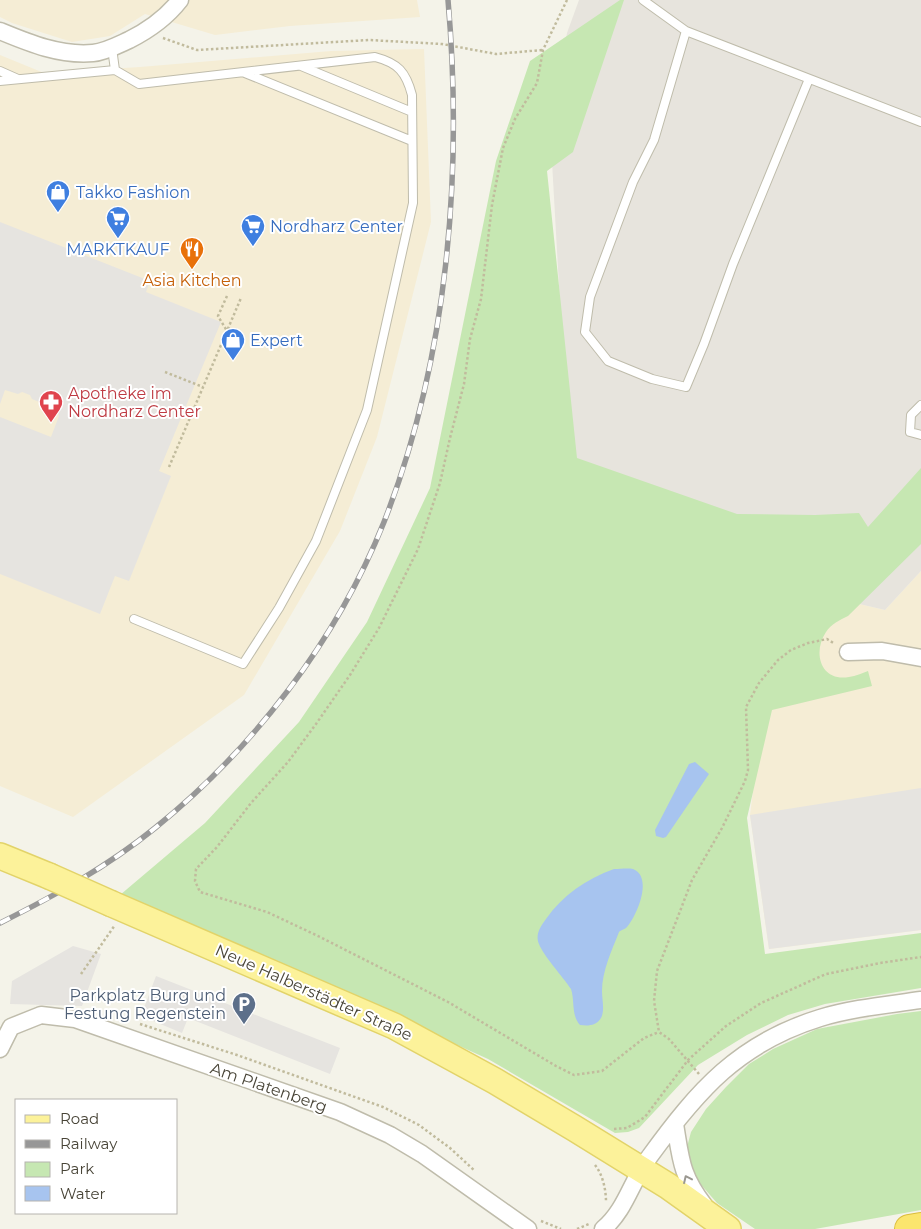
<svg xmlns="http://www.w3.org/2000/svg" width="921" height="1229" font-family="Montserrat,sans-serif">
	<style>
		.commercial { fill: #f5edd5 }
		.industrial { fill: #e7e4dd }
		.green { fill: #c6e7b2 }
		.parking { fill: #e6e4e0 }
		.water { fill: #a7c4ef }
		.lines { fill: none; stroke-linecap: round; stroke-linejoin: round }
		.lane-casing { stroke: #bfbcab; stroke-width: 10 }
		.street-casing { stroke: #bfbcab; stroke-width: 19 }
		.primary-casing { stroke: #e2d369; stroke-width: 28 }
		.highway-casing { stroke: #dbbd3c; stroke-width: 30 }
		.path { stroke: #c1bb9d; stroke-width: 2.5; stroke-dasharray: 2.5 2.5; stroke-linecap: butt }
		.lane { stroke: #fff; stroke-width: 8 }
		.street { stroke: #fff; stroke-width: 16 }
		.primary { stroke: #fcf29a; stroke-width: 25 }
		.highway { stroke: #fbe56d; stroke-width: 28 }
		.rail-casing { stroke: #979797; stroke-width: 5.5 }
		.rail { stroke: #fff; stroke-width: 4; stroke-dasharray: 11; stroke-linecap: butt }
		.primary-bridge-casing { stroke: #e2d369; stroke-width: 28; stroke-linecap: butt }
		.primary-bridge { stroke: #fcf29a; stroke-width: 25 }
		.oneway { stroke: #9a9891 }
		.labels { text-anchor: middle; stroke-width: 4; stroke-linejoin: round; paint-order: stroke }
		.shop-label { font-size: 16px; fill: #366cbe; stroke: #fff; text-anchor: start }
		.food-label { font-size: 16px; fill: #c56008; stroke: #fff }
		.health-label { font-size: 16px; fill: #be3a42; stroke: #fff; text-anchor: start }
		.street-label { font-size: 16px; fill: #484437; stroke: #fff }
		.service-label { font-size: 16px; fill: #4e5e75; stroke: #fff; text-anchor: end }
	</style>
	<rect width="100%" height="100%" fill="#f4f3e9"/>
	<path class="commercial" d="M0,0H417L420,17L290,26L215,35L145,14L110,36L72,42L12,23L0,17Z
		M424,49L431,222L377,437L340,531L244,695L73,817L0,786V55L44,73L140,67L331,51Z
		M921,571V930L769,949L750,815L756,767L804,591L885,610Z"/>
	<path class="industrial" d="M579,0H921V571L885,610L804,591L569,464L550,126L567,33Z"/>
	<path class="green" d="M620,0H624L573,152L547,171L577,458L737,514L815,515L859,513L868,527L921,468V544L848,616C840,620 831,624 826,632C812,653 821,682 849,677C856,676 862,673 868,671L872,686L772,710L747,818L765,954L921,933V988L825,1004L788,1015L747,1035L698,1065L639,1128L628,1132L615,1133L488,1059L224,939L120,895L205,823L299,722L367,622L430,488L496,161L530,61Z
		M921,1011V1210L815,1229H755L717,1203L696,1179L689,1162L687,1147L691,1132L706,1109L726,1087L749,1064L773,1049L817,1029L897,1014Z"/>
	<path class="parking" d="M0,222L150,281L146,292L221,322L159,471L171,476L129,581L115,576L100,614L0,574V417L51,437L59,416L58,412L54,408L32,399L30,395L22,392L18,394L5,390L0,404Z
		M921,788V930L769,949L750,815Z
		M73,946L101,954L82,1006L10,1004L12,981Z
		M156,976L340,1048L330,1074L188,1018L182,1033L141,1016Z"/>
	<path class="water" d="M695,762L709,774L666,837L663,838L656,836L655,830L689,764Z
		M614,869C620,869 628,868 633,869C654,877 636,918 626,928C624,929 620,931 619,932C612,950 602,971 602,991C602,1000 605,1010 601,1018C596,1026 588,1026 580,1025C571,1015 575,1001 571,989C563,977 543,955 539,944C535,935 540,927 546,919C563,895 586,879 614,869Z"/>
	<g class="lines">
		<g class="lane-casing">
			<path id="lane" d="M643,0L686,31L921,122
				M686,31L654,140L633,182L590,297L585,332L608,361L652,379L686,387L704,344L733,264L809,79
				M112,48L115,70
				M301,66L412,112
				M0,71L18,79
				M245,73L412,141
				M0,81L115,70L139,84L375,57C398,63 406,72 412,95L413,203L367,410L316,541L279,608L243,664L134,619
				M921,405L911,415L910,432L921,435"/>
		</g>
		<g class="street-casing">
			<path id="street" d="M0,31C29,43 60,56 93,53C105,52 118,45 129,40C149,30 166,18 180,0
				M848,652L882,651L921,658
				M0,1049L11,1027L41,1015L75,1019L340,1112L390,1135L422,1154L528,1229
				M675,1124C681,1160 681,1175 704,1205
				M603,1229C626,1210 632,1179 650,1156C698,1090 739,1043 820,1018C853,1008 887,1005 921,1000"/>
		</g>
		<g class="primary-casing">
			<path id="primary" d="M0,856L49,876
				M112,904L394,1026L495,1081L574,1128L668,1186L728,1229"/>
		</g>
		<g class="highway-casing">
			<path id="highway" d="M909,1229L921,1227"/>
		</g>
		<path class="path" d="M567,0L543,50L537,83L515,119L503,148L492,205L481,299L470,339L464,384L450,438L440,483L418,549L379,628L350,675L316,724L288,762L251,803L217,847L196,869L195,881L200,892L267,912L318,936L448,1002L556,1066L574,1075L602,1071L644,1038L659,1032
			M163,38L197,50L369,40L442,44L496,54L542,50
			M227,296L218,316L227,331
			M165,372L203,387
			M169,467L241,298
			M81,974L115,925
			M140,1024L237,1055L383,1107L419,1125L450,1148L475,1171
			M699,1074L669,1039L659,1032L654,1001L657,971L692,880L722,828L745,781L748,770L746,707L759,683L778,660L791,650L808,643L827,639L835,644
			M614,1129L627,1128L645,1117L688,1060L726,1026L761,1003L826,974L880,963L921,957
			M595,1165C603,1175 606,1190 606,1202
			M541,1221L561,1229
			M577,1229L589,1224"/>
		<use href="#lane" class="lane"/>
		<use href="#street" class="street"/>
		<use href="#primary" class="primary"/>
		<use href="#highway" class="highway"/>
		<g class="rail-casing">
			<path id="rail" d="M0,923C54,896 107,867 155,828C253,749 337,640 384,522C448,359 463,173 448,0"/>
		</g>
		<use href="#rail" class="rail"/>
		<g class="primary-bridge-casing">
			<path id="primary-bridge" d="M49,876L112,904"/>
		</g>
		<use href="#primary-bridge" class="primary-bridge"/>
	</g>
	<defs><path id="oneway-chevron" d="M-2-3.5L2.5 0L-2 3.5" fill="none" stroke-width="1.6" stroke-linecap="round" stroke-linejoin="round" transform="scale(1.25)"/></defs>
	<use class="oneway" href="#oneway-chevron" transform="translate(687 1179) rotate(-115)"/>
	<defs>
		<g id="shop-pin" transform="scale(1.25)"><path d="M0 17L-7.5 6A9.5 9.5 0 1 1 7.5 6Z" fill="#3f7fe0" stroke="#fff"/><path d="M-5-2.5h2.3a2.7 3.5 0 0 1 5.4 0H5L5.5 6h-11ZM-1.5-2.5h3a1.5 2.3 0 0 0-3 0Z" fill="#fff"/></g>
		<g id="supermarket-pin" transform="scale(1.25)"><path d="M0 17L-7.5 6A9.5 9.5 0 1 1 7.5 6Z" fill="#3f7fe0" stroke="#fff"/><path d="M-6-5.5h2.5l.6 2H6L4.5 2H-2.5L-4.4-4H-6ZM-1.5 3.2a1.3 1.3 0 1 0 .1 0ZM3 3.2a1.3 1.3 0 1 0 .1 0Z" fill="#fff"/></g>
		<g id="restaurant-pin" transform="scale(1.25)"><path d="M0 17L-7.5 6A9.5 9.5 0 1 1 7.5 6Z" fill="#e8710a" stroke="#fff"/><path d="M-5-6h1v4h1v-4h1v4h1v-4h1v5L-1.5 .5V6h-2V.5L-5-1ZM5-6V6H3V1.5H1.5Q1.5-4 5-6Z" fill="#fff"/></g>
		<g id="pharmacy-pin" transform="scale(1.25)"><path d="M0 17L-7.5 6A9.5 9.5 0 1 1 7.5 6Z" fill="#e0444e" stroke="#fff"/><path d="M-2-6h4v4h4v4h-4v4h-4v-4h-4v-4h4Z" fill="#fff"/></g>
		<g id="parking-pin" transform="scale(1.25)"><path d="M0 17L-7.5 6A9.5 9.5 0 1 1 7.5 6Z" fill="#5c6f8a" stroke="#fff"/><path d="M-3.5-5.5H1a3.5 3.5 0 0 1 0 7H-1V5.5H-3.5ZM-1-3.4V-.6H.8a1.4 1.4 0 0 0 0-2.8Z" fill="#fff"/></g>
	</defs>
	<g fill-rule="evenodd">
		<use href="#shop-pin" x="58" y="192"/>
		<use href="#supermarket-pin" x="118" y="218"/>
		<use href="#supermarket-pin" x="253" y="226"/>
		<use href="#restaurant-pin" x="192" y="249"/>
		<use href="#shop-pin" x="233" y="340"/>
		<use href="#pharmacy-pin" x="51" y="402"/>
		<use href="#parking-pin" x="244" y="1004"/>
	</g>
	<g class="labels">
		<g class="shop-label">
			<text x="76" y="198">Takko Fashion</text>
			<text x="270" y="232">Nordharz Center</text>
			<text x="118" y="255" text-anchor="middle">MARKTKAUF</text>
			<text x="250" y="346">Expert</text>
		</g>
		<g class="food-label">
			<text x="192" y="286">Asia Kitchen</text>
		</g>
		<g class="health-label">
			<text x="68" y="399">Apotheke im<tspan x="68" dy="18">Nordharz Center</tspan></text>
		</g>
		<g class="street-label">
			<text transform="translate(314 992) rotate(24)" y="6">Neue Halberstädter Straße</text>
			<text transform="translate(269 1087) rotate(19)" y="6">Am Platenberg</text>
		</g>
		<g class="service-label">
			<text x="226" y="1001">Parkplatz Burg und<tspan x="226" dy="18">Festung Regenstein</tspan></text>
		</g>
	</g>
	<rect x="15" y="1099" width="162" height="115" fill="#ffffff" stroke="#b6b4af"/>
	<rect x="25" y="1115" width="25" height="8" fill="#fcf29a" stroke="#b6b4af"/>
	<text x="60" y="1124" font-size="15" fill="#484437">Road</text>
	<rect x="25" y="1140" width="25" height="8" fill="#979797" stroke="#b6b4af"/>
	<text x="60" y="1149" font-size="15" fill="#484437">Railway</text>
	<rect x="25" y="1162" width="25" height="15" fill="#c6e7b2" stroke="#b6b4af"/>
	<text x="60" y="1174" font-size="15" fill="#484437">Park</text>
	<rect x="25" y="1186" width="25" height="15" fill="#a7c4ef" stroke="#b6b4af"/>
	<text x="60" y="1199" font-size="15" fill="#484437">Water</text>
</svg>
